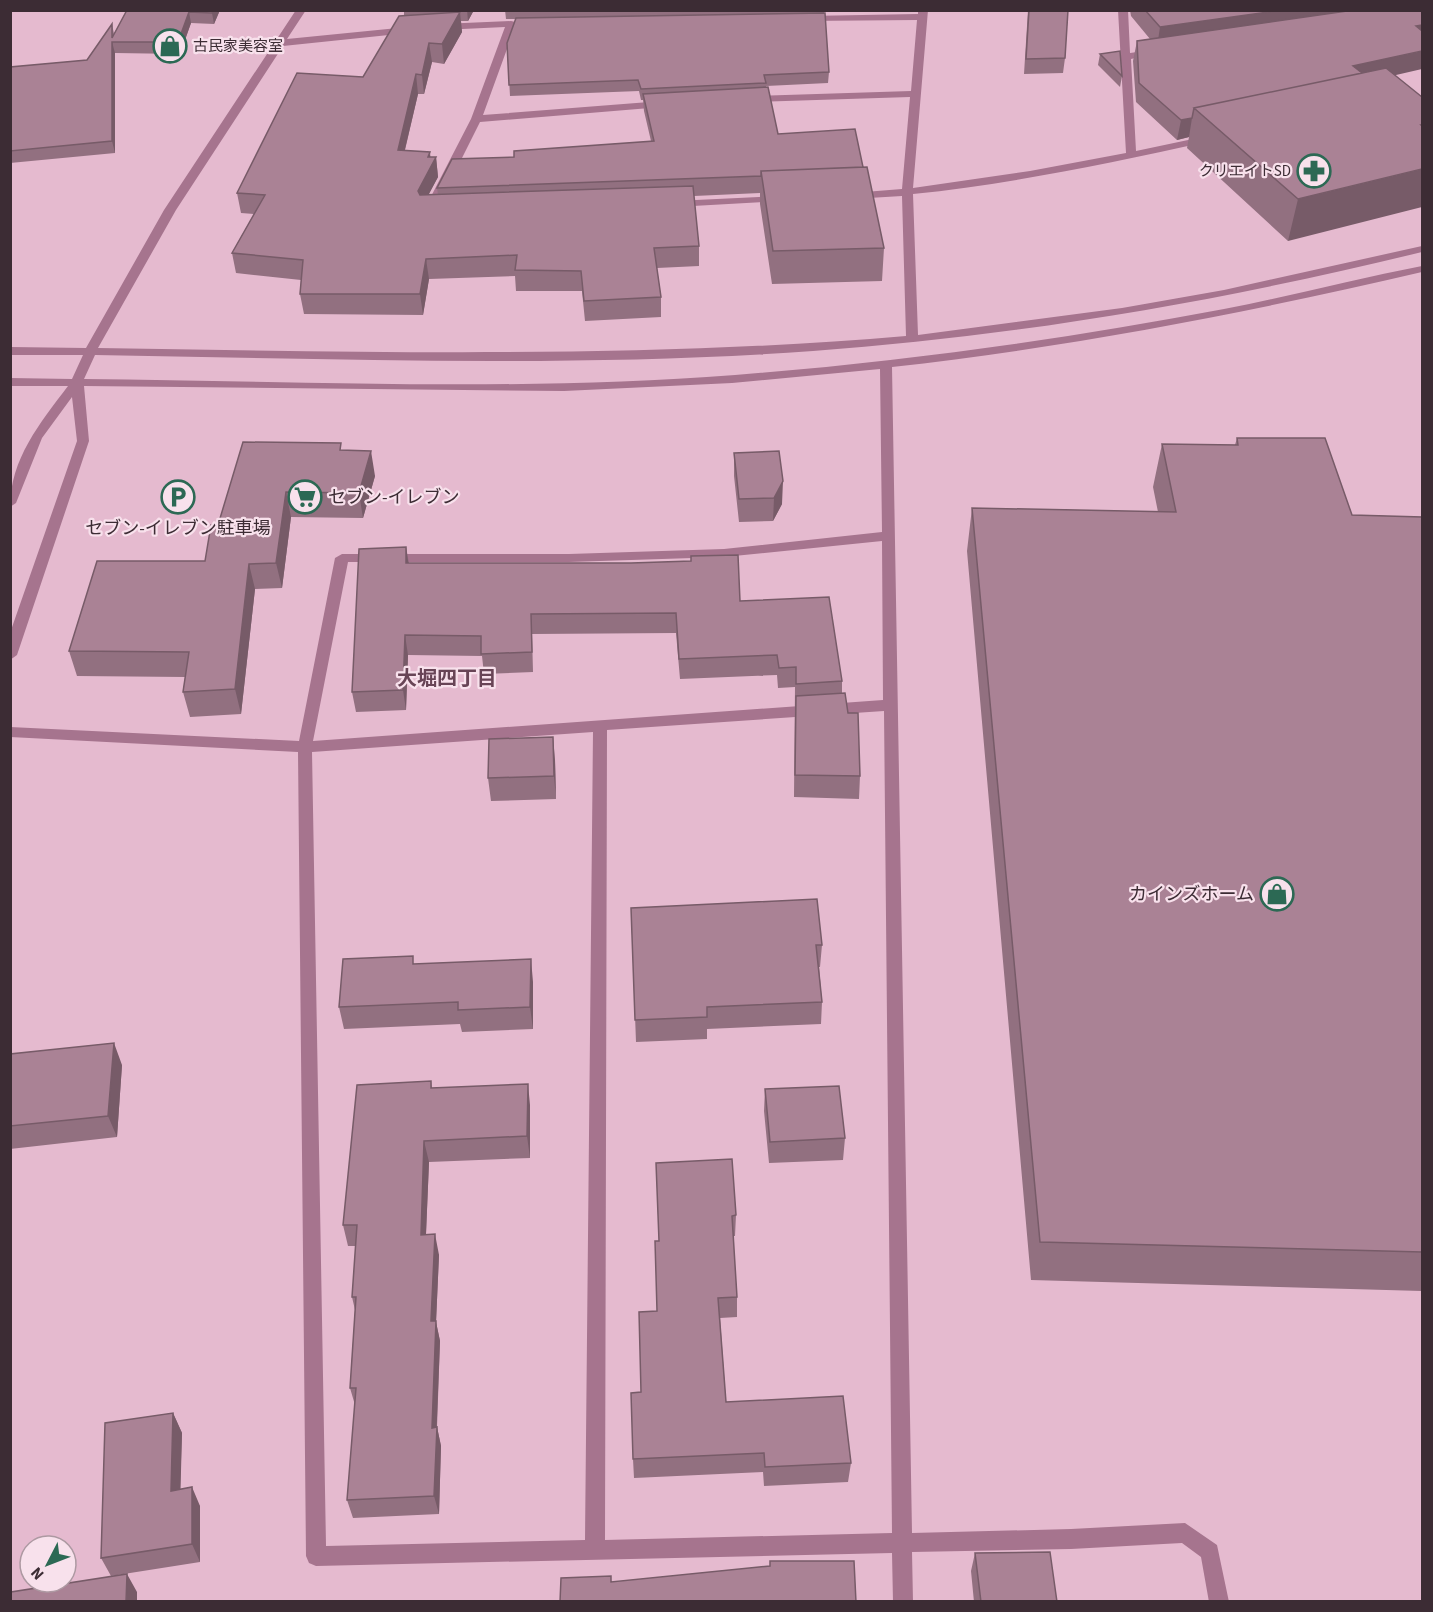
<svg xmlns="http://www.w3.org/2000/svg" width="1433" height="1612" font-family="'Source Sans 3','Noto Sans JP',sans-serif">
	<style>
		.lines { fill: none; stroke-linecap: round; stroke-linejoin: round }
		.minor { fill: #a6748e; fill-rule: evenodd }
		.wall { fill: #927080 }
		.shaded-wall { fill: #775b68 }
		.building { fill: #aa8295; stroke: #775b68; stroke-width: 1.5 }
		.labels { text-anchor: middle; stroke-width: 4.5; stroke-linejoin: round; paint-order: stroke }
		.far-poi-label { font-size: 15px; fill: #3c2c34; stroke: #f8e1ec; text-anchor: start }
		.poi-label { font-size: 18px; fill: #3c2c34; stroke: #f8e1ec; text-anchor: start }
		.neighbourhood-label { font-size: 20px; font-weight: bold; fill: #684456; stroke: #f8e1ec }
	</style>
	<rect width="100%" height="100%" fill="#e5bacf"/>
	<g class="lines">
		<path class="minor" d="M296,10H306L287,39L408,27L413,30L408,33L283,46L176,210L98,348C368,352 637,359 906,336L902,196L852,199L847,196L852,193L902,189L910,97L751,102L746,99L751,96L911,91L917,20L804,21V17L807,16L918,14V10H928L913,188L1030,171L1126,153L1118,10H1128L1130,53L1152,50L1157,53L1131,59L1136,151L1207,136L1212,139L1207,142C1109,163 1012,184 913,194L918,335L1122,308L1224,290L1422,246V252C1222,301 1019,336 813,351C574,368 334,359 95,355L84,379C301,381 519,392 735,375C899,362 1061,340 1224,309C1290,296 1356,279 1422,266V272C1247,313 1071,347 892,367L912,1533L1071,1529L1185,1523L1217,1545L1229,1602H1209L1201,1557L1182,1543L1071,1549L912,1552L913,1602H893L892,1553L316,1566L309,1563L306,1556L298,752L10,737V727L299,741L335,558L342,554H569L724,549L882,532L880,369L732,383L564,391L84,386L89,441L17,655L10,660V633L77,441L72,397L42,438L16,503L10,507C10,459 40,423 68,386H10V378L72,379L83,355H10V347L86,348L164,210ZM882,541L883,700L313,741L348,562H569L724,557ZM884,711L892,1533L605,1540L607,730ZM593,732L585,1540L326,1546L312,752Z
			M511,21L524,24L515,27L483,115L662,101L667,104L662,107L480,122L435,212L433,214H425L423,212L471,119L505,27L441,30L436,27L441,24Z
			M780,196L785,199L784,201L675,207L670,204L675,201Z"/>
	</g>
	<path class="wall" d="M127,10H220L214,24L191,23L180,54L115,53V153L10,163V67L87,60L112,24L114,34Z
		M404,10H474L468,21H461L462,32L444,64L432,62L424,94H418L405,150L431,157H436L438,177L428,195H438L437,188L514,157L651,141L644,111L643,100H641L639,91L510,96L507,43L516,19H506L505,10H824L829,72L828,83L766,86V87L778,134L863,167L884,248L882,281L772,284L760,204V193L694,196L699,246V266L657,268L661,297V317L585,321L582,291H516L515,276L429,279L423,315L304,314L300,294L301,280L236,273L232,253L254,214L241,213L237,193L363,77L404,16Z
		M1028,10H1068L1065,58L1063,73L1024,74Z
		M1130,10H1422L1395,75L1288,241L1187,148L1189,137L1177,140L1136,102L1133,61L1137,41L1150,39L1131,16Z
		M1100,54L1122,76L1120,87L1098,65Z
		M1237,438L1352,515L1422,517V1291L1031,1280L967,551L972,508L1158,512L1153,487L1162,444L1235,445Z
		M343,450L375,476L363,518L291,517L282,588L255,589L241,714L190,717L183,692L185,677L77,676L69,651L205,561L218,525Z
		M734,453L782,504L773,521L739,522L734,476Z
		M406,547L409,563L740,601L842,681V693L848,713L860,776L859,799L794,797L795,687L778,688L777,675L680,679L676,633L532,634L533,672L484,674L482,656L408,655L406,710L356,712L352,692Z
		M555,760L556,799L491,801L488,778Z
		M631,908L822,945L820,967H819L822,1002L821,1024L707,1029V1039L636,1042Z
		M415,964L533,982V1029L462,1032L460,1024L344,1029L339,1007Z
		M10,1054L122,1065L117,1137L10,1149Z
		M431,1081L432,1088L530,1105V1158L429,1162L426,1235L439,1255L436,1322L440,1341L437,1427L441,1446L439,1514L353,1518L347,1500L355,1405L350,1388L355,1310L352,1297L356,1246H348L343,1225Z
		M765,1089L845,1138L843,1160L769,1163L764,1111Z
		M656,1163L736,1215L735,1236H733L737,1297V1317L720,1318L726,1402L851,1463L848,1482L764,1486L763,1472L634,1478L633,1459L641,1392L657,1311L659,1241Z
		M173,1413L182,1433L180,1489L200,1506V1562L111,1576L101,1558Z
		M975,1553L1057,1602H974L971,1571Z"/>
	<path class="shaded-wall" d="M213,10H220L214,24L212,13Z
		M467,10H474L468,21Z
		M1282,10H1415L1157,47L1160,27Z
		M189,12L191,23L180,54L178,42Z
		M460,12L462,32L444,64L442,44Z
		M1422,25V43L1416,26Z
		M112,42L115,53V153L112,141Z
		M429,43L432,62L424,94L422,75Z
		M1422,51V69L1370,81L1353,66Z
		M416,74L418,94L400,170L398,150Z
		M1192,118L1189,137L1177,140L1181,120Z
		M430,152L431,165L436,157L438,177L420,211L418,191Z
		M1422,169V207L1288,241L1298,199Z
		M426,259L429,279L423,315L420,294Z
		M371,451L375,476L363,518L359,493Z
		M783,481L782,504L773,521L774,498Z
		M286,492L291,517L282,588L276,563Z
		M406,547L409,567L406,563Z
		M249,564L255,589L241,714L235,689Z
		M405,635L408,655L406,710L403,690Z
		M553,737L555,760L556,799L554,776Z
		M531,959L533,982V1029L530,1007Z
		M114,1043L122,1065L117,1137L108,1116Z
		M528,1084L530,1105V1158L527,1136Z
		M424,1141L429,1162L425,1256L421,1235Z
		M435,1234L439,1255L436,1322L440,1341L436,1443L437,1427L441,1446L439,1514L434,1496L432,1428L431,1321Z
		M173,1413L182,1433L180,1509L171,1491Z
		M192,1487L200,1506V1562L192,1544Z
		M127,1574L137,1592V1602H126Z"/>
	<path class="building" d="M127,10H213L212,13L189,12L178,42H112V141L10,151V67L87,60L112,24V38Z
		M1029,10H1068L1065,58L1026,59Z
		M1145,10H1282L1160,27Z
		M1354,10H1422V25L1416,26L1422,31V51L1353,66L1362,73L1194,108L1192,118L1181,120L1139,83L1137,41Z
		M460,12L442,44L429,43L422,75L416,74L398,150L430,152L428,157H436L418,191L420,195L693,186L699,246L654,248L661,297L584,301L581,271L515,270L517,255L426,259L420,294H300L303,260L232,253L265,195L237,193L297,73L363,77L399,16Z
		M825,13L829,72L764,75L766,83L641,89L638,80L509,85L507,43L516,18Z
		M1120,51L1122,76L1100,54Z
		M1386,68L1422,97V125H1421L1422,126V169L1298,199L1194,108Z
		M768,87L778,134L855,129L863,167L761,171V176L437,188L452,159L514,157V151L654,141L643,94Z
		M867,167L884,248L773,251L761,171Z
		M1237,438H1325L1352,515L1422,517V1252L1040,1242L972,508L1176,512L1162,444L1238,445Z
		M243,442L341,443L340,450L371,451L359,493L286,492L276,563L249,564L235,689L183,692L189,652L69,651L97,561H205L211,525H218Z
		M779,451L783,481L774,498L739,499L734,453Z
		M406,547V563H631L691,561V556L738,555L740,601L829,597L842,681L796,684V667L779,668L777,655L679,659L676,613L531,614L532,652L481,654V636L405,635L403,690L352,692L359,549Z
		M845,693L848,713H858L860,776L795,775L796,696Z
		M553,737L554,776L488,778L489,739Z
		M817,899L822,945H816L822,1002L707,1007V1017L635,1020L631,908Z
		M413,956V964L531,959L530,1007L458,1010V1002L339,1007L343,959Z
		M114,1043L108,1116L10,1126V1054Z
		M431,1081V1088L528,1084L527,1136L424,1141L421,1235L435,1234L431,1321H436L432,1428L437,1427L434,1496L347,1500L356,1388H350L356,1297H352L357,1225H343L357,1085Z
		M839,1086L845,1138L770,1142L765,1089Z
		M732,1159L736,1215L732,1216L737,1297L718,1298L726,1402L843,1396L851,1463L765,1467L764,1453L633,1459L631,1393L641,1392L639,1312L657,1311L655,1241H659L656,1163Z
		M173,1413L171,1491L192,1487V1544L101,1558L105,1423Z
		M1050,1552L1057,1602H981L975,1553Z
		M770,1561H854L856,1602H560L561,1578L611,1576V1582L770,1566Z
		M127,1574L126,1602H10L11,1592Z"/>
	<defs>
		<g id="shop-ring" transform="scale(1.725)"><circle r="9.5" fill="#f8e1ec" stroke="#2c6954" stroke-width="1.5"/><path d="M-5-2.5h2.3a2.7 3.5 0 0 1 5.4 0H5L5.5 6h-11ZM-1.5-2.5h3a1.5 2.3 0 0 0-3 0Z" fill="#2c6954"/></g>
		<g id="pharmacy-ring" transform="scale(1.725)"><circle r="9.5" fill="#f8e1ec" stroke="#2c6954" stroke-width="1.5"/><path d="M-2-6h4v4h4v4h-4v4h-4v-4h-4v-4h4Z" fill="#2c6954"/></g>
		<g id="parking-ring" transform="scale(1.725)"><circle r="9.5" fill="#f8e1ec" stroke="#2c6954" stroke-width="1.5"/><path d="M-3.5-5.5H1a3.5 3.5 0 0 1 0 7H-1V5.5H-3.5ZM-1-3.4V-.6H.8a1.4 1.4 0 0 0 0-2.8Z" fill="#2c6954"/></g>
		<g id="supermarket-ring" transform="scale(1.725)"><circle r="9.5" fill="#f8e1ec" stroke="#2c6954" stroke-width="1.5"/><path d="M-6-5.5h2.5l.6 2H6L4.5 2H-2.5L-4.4-4H-6ZM-1.5 3.2a1.3 1.3 0 1 0 .1 0ZM3 3.2a1.3 1.3 0 1 0 .1 0Z" fill="#2c6954"/></g>
	</defs>
	<g fill-rule="evenodd">
		<use href="#shop-ring" x="170" y="46"/>
		<use href="#pharmacy-ring" x="1314" y="171"/>
		<use href="#parking-ring" x="178" y="497"/>
		<use href="#supermarket-ring" x="305" y="497"/>
		<use href="#shop-ring" x="1277" y="894"/>
	</g>
	<g class="labels">
		<g class="far-poi-label">
			<text x="193" y="51">古民家美容室</text>
			<text x="1291" y="176" text-anchor="end">クリエイトSD</text>
		</g>
		<g class="poi-label">
			<text x="328" y="503">セブン-イレブン</text>
			<text x="178" y="534" text-anchor="middle">セブン-イレブン駐車場</text>
			<text x="1254" y="900" text-anchor="end">カインズホーム</text>
		</g>
		<g class="neighbourhood-label">
			<text x="447" y="685">大堀四丁目</text>
		</g>
	</g>
	<rect width="1433" height="1612" fill="none" stroke="#3c2c34" stroke-width="24"/>
	<g transform="translate(48 1564) rotate(228)"><circle r="28" fill="#f8e1ec" stroke="#ad99a2" stroke-width="1.5"/>
	<path d="M0-4.5L10 22L0 15L-10 22Z" fill="#2c6954"/>
	<text y="-9" font-size="16" font-weight="bold" text-anchor="middle" fill="#3c2c34">N</text>
	</g>
</svg>
